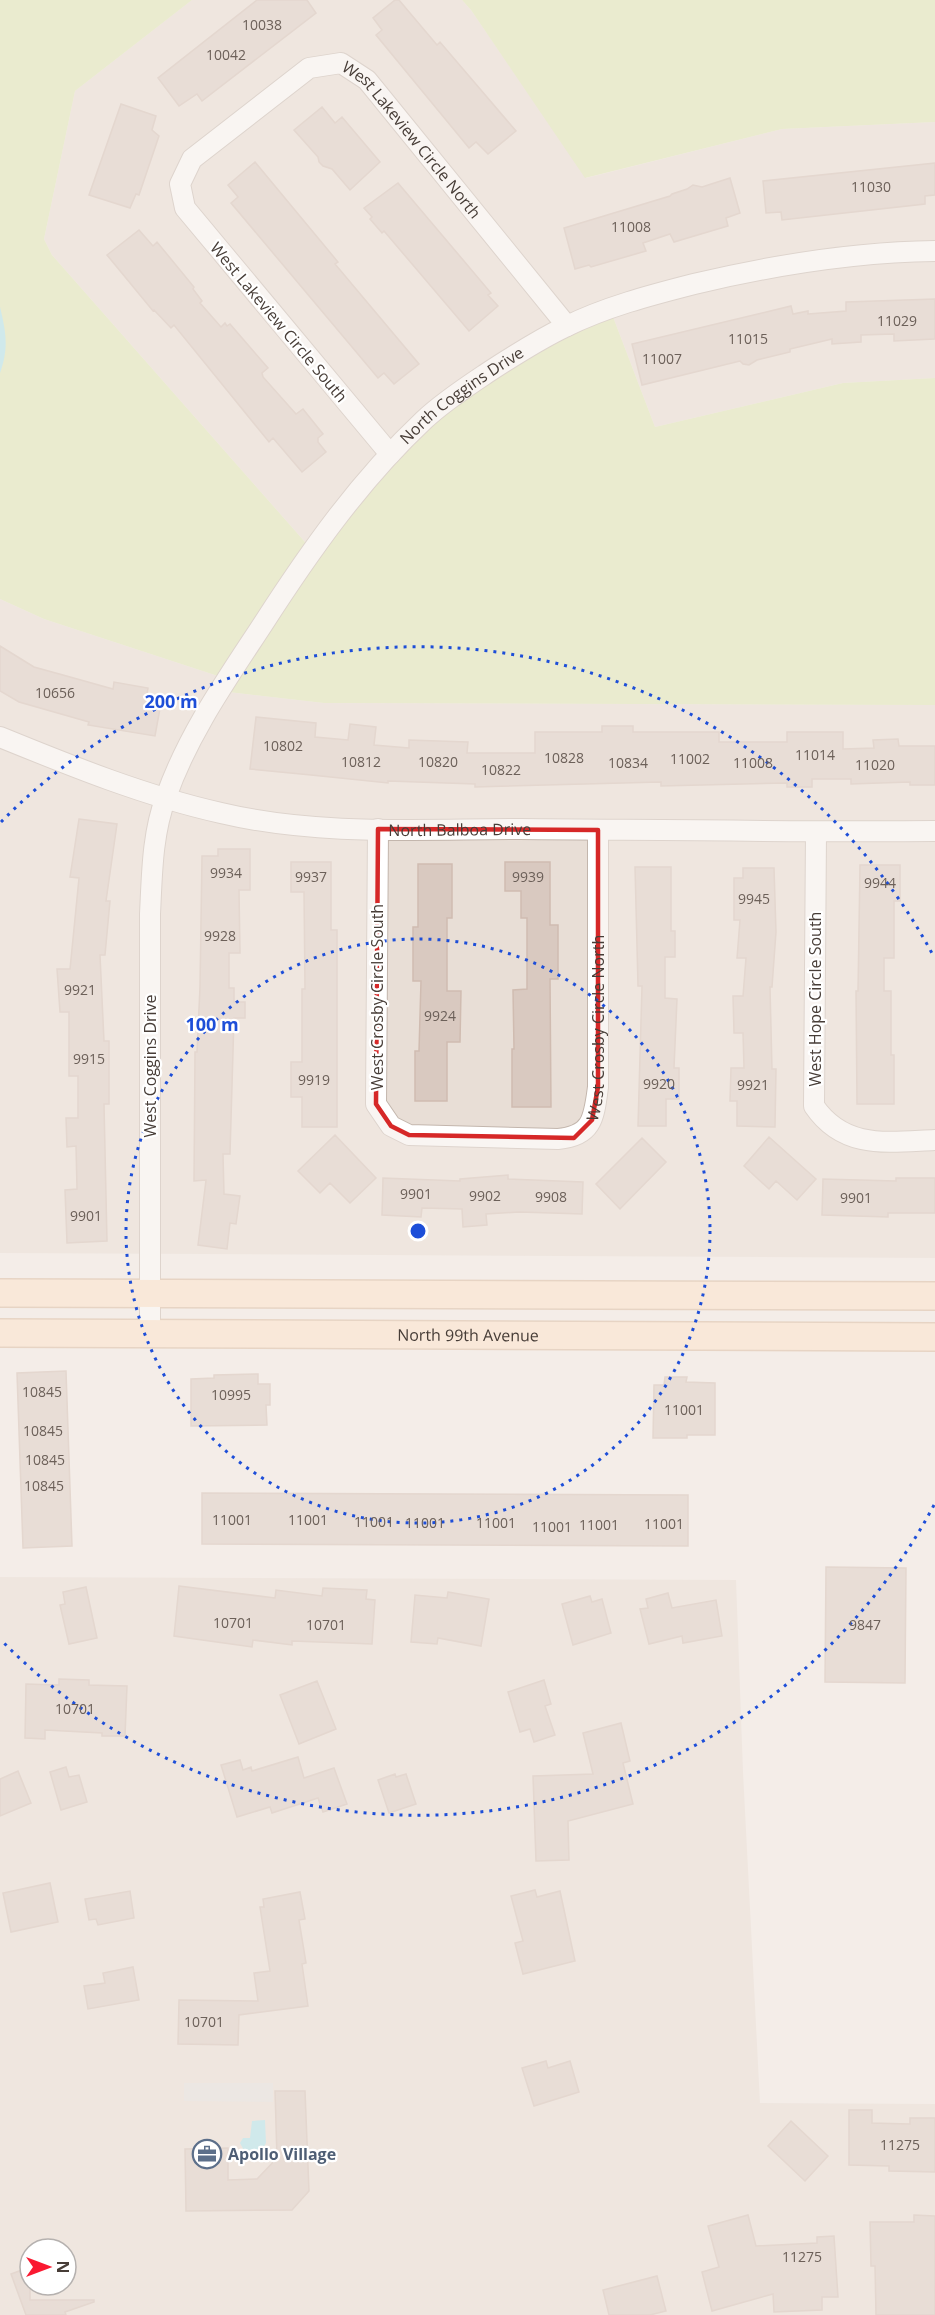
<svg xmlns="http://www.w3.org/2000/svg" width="935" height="2315" font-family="'Open Sans',sans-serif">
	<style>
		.residential { fill: #e8ded6; fill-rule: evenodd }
		.green { fill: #dde8b1 }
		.parking { fill: #e2dfdd }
		.water { fill: #a5e5f0 }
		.building { fill: #d9c9c0; stroke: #d0bcb1; stroke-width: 1.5 }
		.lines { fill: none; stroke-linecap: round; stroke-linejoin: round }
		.minor-casing { stroke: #c3b6ad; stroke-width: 22 }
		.secondary-casing { stroke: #d7b79a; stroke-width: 30 }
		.minor { stroke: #fff; stroke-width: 20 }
		.secondary { stroke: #fee3c8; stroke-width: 27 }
		.marked { fill: none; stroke: #d62828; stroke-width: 4.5; stroke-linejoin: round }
		.ring { fill: none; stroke: #1d4ed8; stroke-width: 3; stroke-dasharray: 3 6 }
		.labels { text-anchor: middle; stroke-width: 4.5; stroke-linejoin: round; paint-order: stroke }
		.number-label { font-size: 14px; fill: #6c6059 }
		.street-label { font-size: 16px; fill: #473d37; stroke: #fff }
		.service-label { font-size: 16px; font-weight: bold; fill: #4e5e75; stroke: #fff; text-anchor: start }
		.centre { fill: #1d4ed8; stroke: #fff; stroke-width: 3 }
		.ring-label { font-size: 18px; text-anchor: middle; font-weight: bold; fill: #1d4ed8; stroke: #fff; stroke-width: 4.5; stroke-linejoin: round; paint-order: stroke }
	</style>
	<rect width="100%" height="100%" fill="#f4ede8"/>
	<path class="residential" d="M192,0H462L471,10L586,178L782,129L935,122V378L843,383L655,427L610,309L312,550L52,255L44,239L75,91Z
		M0,599L44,619L227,679L220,691L324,703L935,705V1258L0,1253Z
		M0,1577L736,1580L743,1772L760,2103L935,2104V2315H0ZM30,2249H66V2285H30Z"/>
	<path class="green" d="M0,0H192L75,91L44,239L52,255L312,550L426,418L610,309L655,427L843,383L935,378V705L324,703L220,691L227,679L44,619L0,599Z
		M462,0H935V122L782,129L585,178L471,10Z"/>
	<path class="parking" d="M184,2083H273V2102L184,2101Z"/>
	<path class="water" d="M0,307C6,332 9,348 0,373Z
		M265,2120L266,2143L257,2159L248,2158L240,2143L243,2138H250L252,2121Z"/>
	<path class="building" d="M257,0H307L316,13L202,101L197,94L179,106L158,78Z
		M395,0H399L437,45L440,42L516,131L488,154L476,142L469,148L376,35L382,30L373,18Z
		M121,104L156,116L152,130L159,136L139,195L136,194L130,208L89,195Z
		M322,107L335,123L342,117L380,162L350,190L332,169L323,166L319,162L318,157L294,130Z
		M255,162L338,262L335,264L419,364L394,384L384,373L378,378L231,203L238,197L228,185Z
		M935,163V195L925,196V204L782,220L781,212L766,213L763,181Z
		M730,178L740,213L726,218L728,226L674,242L670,234L643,243L646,251L591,267L589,265L575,269L564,228L670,196L672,194L687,189L693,185L702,187Z
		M398,183L491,293L488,295L498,306L469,331L384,231L382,233L370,219L372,217L364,208Z
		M139,230L153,246L157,242L194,287L193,289L202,301L200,303L221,327L225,323L227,326L230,324L268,368L262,373L263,377L296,414L303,409L323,434L318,438V442L326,452L302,472L273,438L269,442L174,325L171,328L154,310L153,311L107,255Z
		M935,299V339L894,341V334L861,335V342L832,344V339L790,349V352L757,360L749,365L743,364L740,361L642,385L632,344L791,306L793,314L808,311V314L846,311V302Z
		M0,646L34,667L63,675L113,689L114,682L148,688L146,700L161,703L155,736L88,725L89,722L19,702L0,691Z
		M256,717L316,723L315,737L348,740L350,724L376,727L374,745L409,748V740L468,742L467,753H535V732H602V726H633V732H719V742H787V732H843V749L874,748L873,740L898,739L899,746H935V785H910V782L851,784V779H812V787H787V783L661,786V782L475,787V784L388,781V783L311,775L250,769Z
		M79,819L117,824L106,901H110L105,955H100L104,1041H109V1104H104L107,1241L67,1243L65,1190L77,1189L76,1146L67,1147L66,1118H78V1076H69V1012H60L57,969H70L79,878L70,877Z
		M218,849H250V890H239L240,953H229V988H234V1002H245V1018H234L230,1154H223L224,1194L240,1196L236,1224L230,1223L227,1249L198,1245L206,1180L194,1181L195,1052H197L200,987L202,856H218Z
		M291,862H331V930H337V1127H302V1097H291V1062H302V989H305L304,892H291Z
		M505,862H550V925H558V979H550L551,1107H512V1049H514L513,990L527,989V918H521V891H505Z
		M418,864H452V918H447V991H461L460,1042H447V1101H415V1051H419L421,981H413V927H418Z
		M860,865H900V901H894V958H884V991H891V1055H894V1104H857L856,991H858Z
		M635,867H671V931H675V957H665V998L677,999L674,1068H679V1099H666V1126H638L642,986H638Z
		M743,868H774L776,932L772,987H770L772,1069H776L775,1127L737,1126V1101H730L731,1068H744L743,1033H734L733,996H743L746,958H737L740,920H734V878H743Z
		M335,1135L376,1178L350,1203L330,1183L320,1193L298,1171Z
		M769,1137L816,1179L797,1200L776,1181L769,1189L744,1166Z
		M642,1138L666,1162L620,1209L596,1184Z
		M508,1175V1179L583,1182L582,1214L519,1212L486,1214L487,1225L463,1227L462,1209L422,1208L421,1217L382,1215L383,1178L460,1181V1179Z
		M896,1178H935V1213H888V1217L822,1215L823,1179L896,1181Z
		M66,1371L72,1546L23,1548L17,1373Z
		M258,1374V1384H270V1405H266L267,1425L191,1426V1379L214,1378V1375Z
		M665,1377H687L686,1382L715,1383V1435H687V1438H653L654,1385H664Z
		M202,1493L688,1495V1546L202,1544Z
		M826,1567L906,1568L905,1683L825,1682Z
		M179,1586L275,1598L276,1590L322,1596L323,1588L367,1590L366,1599L375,1600L372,1644L292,1641V1645L253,1640L252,1647L174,1636Z
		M86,1587L97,1638L69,1644L60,1605L65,1604L63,1592Z
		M448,1592L489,1599L481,1646L438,1638L437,1644L411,1642L415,1595L447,1598Z
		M668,1593L672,1608L716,1600L722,1636L683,1643L682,1636L649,1644L640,1609L648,1608L646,1599Z
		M590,1596L592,1602L602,1599L611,1633L573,1645L562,1604Z
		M59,1679L89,1680V1685L127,1686L125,1736H102V1733L45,1730V1739L25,1738L26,1684L59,1685Z
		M544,1680L551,1704L545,1706L555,1735L534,1742L530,1729L520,1732L508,1692Z
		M317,1681L336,1729L299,1744L280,1695Z
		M621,1723L630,1761L623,1763L633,1804L568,1821L569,1860L536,1861L533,1776L593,1774L583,1733Z
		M298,1757L304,1778L334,1768L347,1804L323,1812L318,1798L272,1813L270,1807L237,1817L221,1765L240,1760L243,1770L251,1767L252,1771Z
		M66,1767L69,1777L79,1775L87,1802L61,1810L50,1772Z
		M18,1771L31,1803L0,1816V1779Z
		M395,1774L396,1777L406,1774L416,1804L389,1813L378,1780Z
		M50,1883L58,1922L11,1932L3,1893Z
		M535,1890L537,1897L560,1891L575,1961L523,1974L515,1943L523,1941L511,1896Z
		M130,1891L134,1918L98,1925L96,1919L89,1920L85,1899Z
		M300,1892L305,1919L299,1920L306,1963L302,1964L308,2006L239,2015L238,2045L178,2044L179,2000L258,2001L254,1973L270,1971L260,1907H264L263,1899Z
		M133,1967L139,2000L88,2009L84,1986L105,1983L103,1973Z
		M546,2061L548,2068L570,2061L579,2092L534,2106L522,2068Z
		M275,2091H305L309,2191L292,2210L186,2211L185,2149L228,2148V2180L257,2179L277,2158Z
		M849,2110H872V2123L910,2124V2118H935V2172L889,2171V2166L849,2165Z
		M791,2121L828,2156L805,2181L768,2146Z
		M748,2215L756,2246L817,2243V2237L834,2236L838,2297H822V2310L774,2312L773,2294L712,2311L702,2272L719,2267L708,2226Z
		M914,2215L935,2216V2315H876L875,2266H871L870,2222H914Z
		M30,2267V2300H94V2302L65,2312L66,2315H26L11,2274Z
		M657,2276L666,2311L650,2315H609L603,2290Z"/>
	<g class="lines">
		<g class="minor-casing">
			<g id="minor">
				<path id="s1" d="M390,454L185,208L180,184L192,159L309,68L341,63L367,80L567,326"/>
				<path id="s2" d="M0,737C71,766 145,796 221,813C318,836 421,829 520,829C658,830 797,832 935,831"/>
				<path id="s3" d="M378,829L376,1104L391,1126L409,1135L558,1139C593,1136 594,1117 598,1087V830"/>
				<path d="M816,832L814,1106C844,1150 888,1142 935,1140"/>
				<path id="s4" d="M150,1335V914C152,875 152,834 166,797C188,734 227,679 263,624C310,551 360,480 424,420C443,402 466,387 487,373C513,356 538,340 565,327C605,307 651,295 694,284C774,265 853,252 935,251"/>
			</g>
		</g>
		<g class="secondary-casing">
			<g id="secondary">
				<path d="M0,1293L935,1296"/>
				<path id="s5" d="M0,1333L935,1337"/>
			</g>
		</g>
		<use href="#minor" class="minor"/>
		<use href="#secondary" class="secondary"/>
	</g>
	<path d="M0 0H935V2315H0ZM378,829L598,830V1087L592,1120L574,1138L409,1135L391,1126L376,1104Z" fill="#f4ede8" fill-opacity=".55" fill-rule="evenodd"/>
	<path class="marked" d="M378,829L598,830V1087L592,1120L574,1138L409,1135L391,1126L376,1104Z"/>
	<g class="ring">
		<circle cx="418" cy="1231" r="292"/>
		<path d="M934 1505A584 584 0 0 1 1 1640M1 822A584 584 0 0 1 934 957"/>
	</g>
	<defs>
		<g id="office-ring" transform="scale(1.5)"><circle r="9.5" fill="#fff" stroke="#5c6f8a" stroke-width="1.5"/><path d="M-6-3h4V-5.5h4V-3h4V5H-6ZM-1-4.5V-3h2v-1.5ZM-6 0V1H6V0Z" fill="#5c6f8a"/></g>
	</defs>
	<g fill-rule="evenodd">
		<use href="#office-ring" x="207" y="2154"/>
	</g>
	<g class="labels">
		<g class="number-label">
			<text x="262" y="30">10038</text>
			<text x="226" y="60">10042</text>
			<text x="871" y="192">11030</text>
			<text x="631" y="232">11008</text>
			<text x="897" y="326">11029</text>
			<text x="748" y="344">11015</text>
			<text x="662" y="364">11007</text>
			<text x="55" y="698">10656</text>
			<text x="283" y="751">10802</text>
			<text x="815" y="760">11014</text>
			<text x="564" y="763">10828</text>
			<text x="690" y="764">11002</text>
			<text x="361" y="767">10812</text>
			<text x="438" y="767">10820</text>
			<text x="628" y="768">10834</text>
			<text x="753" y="768">11008</text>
			<text x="875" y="770">11020</text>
			<text x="501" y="775">10822</text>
			<text x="226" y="878">9934</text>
			<text x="311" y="882">9937</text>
			<text x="528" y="882">9939</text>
			<text x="880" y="888">9944</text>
			<text x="754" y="904">9945</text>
			<text x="220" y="941">9928</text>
			<text x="80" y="995">9921</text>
			<text x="440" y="1021">9924</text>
			<text x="89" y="1064">9915</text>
			<text x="314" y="1085">9919</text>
			<text x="659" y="1089">9920</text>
			<text x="753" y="1090">9921</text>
			<text x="416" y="1199">9901</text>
			<text x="485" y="1201">9902</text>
			<text x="551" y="1202">9908</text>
			<text x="856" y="1203">9901</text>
			<text x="86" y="1221">9901</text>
			<text x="42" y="1397">10845</text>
			<text x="231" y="1400">10995</text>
			<text x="684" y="1415">11001</text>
			<text x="43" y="1436">10845</text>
			<text x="45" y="1465">10845</text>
			<text x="44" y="1491">10845</text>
			<text x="232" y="1525">11001</text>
			<text x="308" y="1525">11001</text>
			<text x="374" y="1527">11001</text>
			<text x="425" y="1528">11001</text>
			<text x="496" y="1528">11001</text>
			<text x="664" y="1529">11001</text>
			<text x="599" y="1530">11001</text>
			<text x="552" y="1532">11001</text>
			<text x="233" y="1628">10701</text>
			<text x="326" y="1630">10701</text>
			<text x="865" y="1630">9847</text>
			<text x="75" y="1714">10701</text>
			<text x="204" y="2027">10701</text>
			<text x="900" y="2150">11275</text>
			<text x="802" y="2262">11275</text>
		</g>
		<g class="street-label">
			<text dy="6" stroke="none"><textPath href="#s1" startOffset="658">West Lakeview Circle North</textPath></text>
			<text transform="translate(279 322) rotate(50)" y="6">West Lakeview Circle South</text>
			<text dy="6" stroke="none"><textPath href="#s4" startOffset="1044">North Coggins Drive</textPath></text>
			<text dy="6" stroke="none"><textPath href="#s2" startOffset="474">North Balboa Drive</textPath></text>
			<text transform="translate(377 997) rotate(-90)" y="6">West Crosby Circle South</text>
			<text transform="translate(815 999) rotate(-90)" y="6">West Hope Circle South</text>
			<text dy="6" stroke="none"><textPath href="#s3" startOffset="604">West Crosby Circle North</textPath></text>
			<text transform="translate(150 1066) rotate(-90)" y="6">West Coggins Drive</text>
			<text dy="6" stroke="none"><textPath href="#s5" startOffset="468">North 99th Avenue</textPath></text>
		</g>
		<g class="service-label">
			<text x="228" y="2160">Apollo Village</text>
		</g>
	</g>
	<circle cx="418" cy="1231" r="9" class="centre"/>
	<g class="ring-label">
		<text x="171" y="708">200 m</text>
		<text x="212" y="1031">100 m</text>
	</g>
	<g transform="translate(48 2267) rotate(90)"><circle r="28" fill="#ffffff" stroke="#b5b1af" stroke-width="1.5"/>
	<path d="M0-4.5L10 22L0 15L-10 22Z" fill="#fa1931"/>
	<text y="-9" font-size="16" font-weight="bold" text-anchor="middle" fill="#473d37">N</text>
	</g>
</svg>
